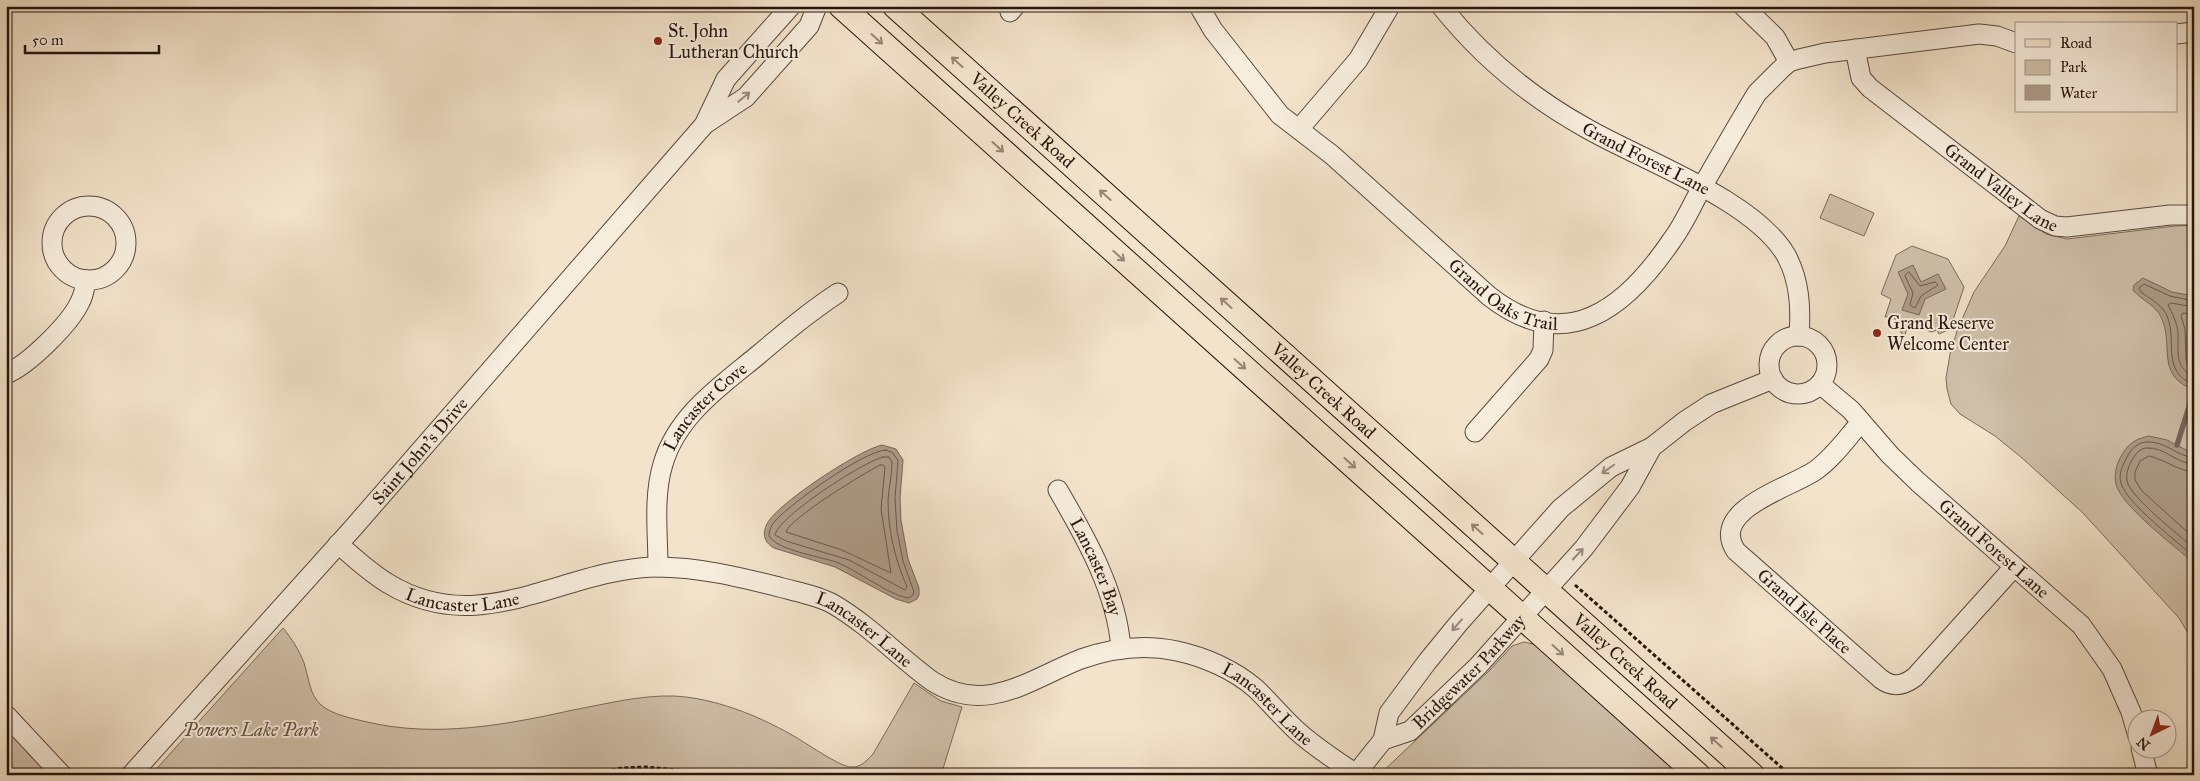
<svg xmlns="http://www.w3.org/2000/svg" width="2200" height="781" font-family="'IM FELL Great Primer',serif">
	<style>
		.green { fill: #cfc0aa; stroke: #7a6a5c }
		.water { fill: #ad9d8a; stroke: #776658 }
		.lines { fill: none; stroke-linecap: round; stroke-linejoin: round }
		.shore { stroke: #6a584c; stroke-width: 1 }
		.stream { stroke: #776658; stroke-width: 5.5 }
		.minor-casing { stroke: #59483c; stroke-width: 21 }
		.major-casing { stroke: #26140d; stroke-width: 26 }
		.path { stroke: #26140d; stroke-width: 3; stroke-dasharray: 4 2.5; stroke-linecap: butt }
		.minor { stroke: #f7eddd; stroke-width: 19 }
		.major { stroke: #f2e3ca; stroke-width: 24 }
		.oneway { stroke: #968675 }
		.oneway2 { stroke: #998b7f }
		.poi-dot { fill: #8f2418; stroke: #f7eddd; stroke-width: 2 }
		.labels { text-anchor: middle; stroke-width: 4; stroke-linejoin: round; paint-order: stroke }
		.poi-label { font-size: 18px; fill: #26140d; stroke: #f7eddd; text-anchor: start }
		.street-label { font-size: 18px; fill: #26140d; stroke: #f7eddd }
		.park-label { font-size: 18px; font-style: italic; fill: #615044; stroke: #f7eddd }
	</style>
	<rect width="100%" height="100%" fill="#f2e3ca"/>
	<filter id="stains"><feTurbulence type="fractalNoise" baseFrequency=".004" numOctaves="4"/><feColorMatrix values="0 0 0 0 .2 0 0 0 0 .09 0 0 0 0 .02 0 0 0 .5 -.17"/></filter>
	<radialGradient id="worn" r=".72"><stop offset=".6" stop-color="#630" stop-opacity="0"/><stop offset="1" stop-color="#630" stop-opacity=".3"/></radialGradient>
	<path class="green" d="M1830,194L1874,213L1864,236L1820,218Z
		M2019,216L2046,234L2067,239L2175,226L2194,225V643L2179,618L2082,512L2022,458L1995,436L1960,414L1951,404L1947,389L1946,378L1950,354L1957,331L1974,292L2005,246Z
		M1912,246L1948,259L1964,287L1950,329L1939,334L1937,330L1931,332L1913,324L1907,327L1905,335L1902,334L1893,315L1885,317L1891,299L1881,294L1896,255Z
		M283,628C292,639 299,650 304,663C309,678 309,694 321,705C333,715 351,718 367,722C436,738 505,725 573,710C606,704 640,695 674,696C714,698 757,715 792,735C805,742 838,766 851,767C861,768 867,760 873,754L914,683L941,701L962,707L941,775H151Z
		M1524,642L1537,645L1683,775H1379L1489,671L1512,646Z
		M6,715L56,775H6Z"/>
	<path class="water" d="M1913,265L1921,282L1938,274L1946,289L1925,299L1919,315L1902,310L1908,294L1898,272Z
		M2143,278L2172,292L2194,296V390C2154,374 2175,346 2161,317C2156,305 2141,300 2133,290L2134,285Z
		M2149,436L2167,440L2194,454V563C2176,547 2121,506 2116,484C2114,475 2116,466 2120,458C2127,445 2134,439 2149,436Z
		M882,445L896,449L903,460L900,498L901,520L908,559L919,588V595L917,599L909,603L896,599L835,567L774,548C763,542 762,532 768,522C780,502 859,450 882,445Z"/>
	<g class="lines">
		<path class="shore" d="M1909,272L1920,286L1935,282L1938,285L1921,296L1915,308L1910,305L1913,293L1905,276Z
			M2194,301L2170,296L2144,284L2139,288L2141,292C2149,298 2160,304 2165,312C2180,338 2158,370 2194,385
			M2194,307L2171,303L2168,305C2172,313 2177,323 2178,332C2179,353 2173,364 2194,378
			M2194,314L2183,313L2181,316L2185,329L2186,360L2194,369
			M886,450L893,453L898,461L895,498L897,531L903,561L914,592L913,595L909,598C890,596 857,570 836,562C821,557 777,550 769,536C769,531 771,526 774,522C790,504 863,451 886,450Z
			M883,457H889L892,462C892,475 889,487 888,500C888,531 895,559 907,587L905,590L849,560L786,541L775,535C779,516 863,462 883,457Z
			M2194,458C2177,456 2165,441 2147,442C2138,442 2131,449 2127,457C2123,465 2118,474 2121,483C2126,503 2177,541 2194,557
			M2194,464C2177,464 2165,447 2147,448C2139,448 2134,456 2131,462C2128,468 2126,474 2127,481C2131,498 2179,535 2194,548
			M880,465H883L885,467L881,509L891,573L842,550L786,532C789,519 864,473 880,465Z
			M2194,472C2178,471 2164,459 2149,456L2140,461L2135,472V480L2142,491L2194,538"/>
		<path class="stream" d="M2177,445L2194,391"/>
		<g class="minor-casing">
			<g id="minor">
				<path id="s1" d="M1199,6L1213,30L1280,115L1332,155L1489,296C1566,357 1626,308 1672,240C1684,224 1692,205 1702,187C1720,156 1738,124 1757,93L1780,70L1789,62L1799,59L1825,53L1979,34L1997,36L2016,43"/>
				<path id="s2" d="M1441,6C1481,56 1530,97 1586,128C1643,161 1753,199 1786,255C1800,281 1801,308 1799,336"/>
				<path d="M1743,6L1775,37L1789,62"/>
				<path d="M1010,12L1015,6"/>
				<path d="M2176,34L2194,32"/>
				<path id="s3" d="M1855,49L1861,78L1870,88L2040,219L2055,226L2067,227L2170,215H2194"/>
				<path d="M705,124L746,97L809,26L817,6"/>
				<path d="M1299,129L1358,60L1390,6"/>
				<circle cx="89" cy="243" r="37"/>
				<circle cx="1798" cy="365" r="29"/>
				<path d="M6,374C28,365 70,324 80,302C84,295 85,287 86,280"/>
				<path id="s4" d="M1820,384L1851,410L1890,455L1918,482L2081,625L2112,669L2131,712L2138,736"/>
				<path id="s5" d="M1861,422C1847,438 1834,457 1816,470C1793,487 1708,509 1736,551L1881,679C1893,688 1903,686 1915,677L2014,567"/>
				<path d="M1475,432L1539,359L1543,350L1544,321"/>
				<path id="s6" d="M1058,490C1086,538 1117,592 1121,649"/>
				<path id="s7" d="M338,544C355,558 370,573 389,584C482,640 562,569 656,567C699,567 739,577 779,587C797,592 817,595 833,604C869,625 899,657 932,681C986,716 1030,679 1081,659C1112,648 1145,644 1177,651C1205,657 1234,670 1255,688C1269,701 1281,716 1295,729C1313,746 1335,760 1356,774"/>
				<path id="s8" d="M658,567C658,534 653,497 663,464C677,416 719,387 757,356C783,334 809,312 838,293"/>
				<path d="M6,715L62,775"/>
				<path id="s9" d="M1383,740L1410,731L1478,666L1584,548L1630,487L1652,447"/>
				<path d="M2141,748L2148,775"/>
				<path id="s10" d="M131,775L353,528L704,125L726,79L791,6"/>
				<path d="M1355,775L1383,740L1389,713L1427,662L1458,624L1561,508L1611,467L1652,447L1685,421L1711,404L1773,379"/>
			</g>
		</g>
		<g class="major-casing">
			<g id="major">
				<path d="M841,6L1698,775"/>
				<path id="s11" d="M895,6L1752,775"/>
			</g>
		</g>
		<path class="path" d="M1575,585L1790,775
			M586,775L622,768L645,767L731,775"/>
		<use href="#minor" class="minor"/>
		<use href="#major" class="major"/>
	</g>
	<defs><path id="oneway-shaft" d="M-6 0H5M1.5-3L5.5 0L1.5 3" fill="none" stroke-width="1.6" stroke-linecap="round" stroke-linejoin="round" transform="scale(1.25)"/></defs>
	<g class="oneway">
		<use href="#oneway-shaft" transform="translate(877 39) rotate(42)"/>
		<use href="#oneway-shaft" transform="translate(957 62) rotate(-138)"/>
		<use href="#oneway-shaft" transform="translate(998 147) rotate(42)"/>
		<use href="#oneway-shaft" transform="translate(1105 195) rotate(-138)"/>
		<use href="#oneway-shaft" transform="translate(1119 256) rotate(42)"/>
		<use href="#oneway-shaft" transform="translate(1226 303) rotate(-138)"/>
		<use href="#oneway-shaft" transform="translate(1240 364) rotate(42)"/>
		<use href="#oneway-shaft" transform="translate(1350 463) rotate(42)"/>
		<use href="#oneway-shaft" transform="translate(1477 529) rotate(-138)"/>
		<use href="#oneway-shaft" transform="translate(1558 650) rotate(42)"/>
		<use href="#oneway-shaft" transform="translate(1716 742) rotate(-138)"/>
	</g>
	<g class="oneway2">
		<use href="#oneway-shaft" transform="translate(744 97) rotate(-40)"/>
		<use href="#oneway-shaft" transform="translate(1608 469) rotate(145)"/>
		<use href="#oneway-shaft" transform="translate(1578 554) rotate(-47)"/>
		<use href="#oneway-shaft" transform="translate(1457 625) rotate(131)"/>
	</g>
	<g class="poi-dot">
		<circle cx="658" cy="41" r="5"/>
		<circle cx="1877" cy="333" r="5"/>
	</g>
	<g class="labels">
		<g class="poi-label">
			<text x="668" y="37">St. John<tspan x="668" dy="21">Lutheran Church</tspan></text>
			<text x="1887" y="329">Grand Reserve<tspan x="1887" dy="21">Welcome Center</tspan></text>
		</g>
		<g class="street-label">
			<text dy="6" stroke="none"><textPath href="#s11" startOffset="171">Valley Creek Road</textPath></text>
			<text dy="6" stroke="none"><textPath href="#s2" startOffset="258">Grand Forest Lane</textPath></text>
			<text dy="6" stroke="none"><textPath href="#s3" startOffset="208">Grand Valley Lane</textPath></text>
			<text dy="6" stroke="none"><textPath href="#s1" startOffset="425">Grand Oaks Trail</textPath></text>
			<text dy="6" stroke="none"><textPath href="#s11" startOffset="576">Valley Creek Road</textPath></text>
			<text dy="6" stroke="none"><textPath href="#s8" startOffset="176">Lancaster Cove</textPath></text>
			<text dy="6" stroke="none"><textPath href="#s10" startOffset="434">Saint John's Drive</textPath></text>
			<text dy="6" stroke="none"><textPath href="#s4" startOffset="240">Grand Forest Lane</textPath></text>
			<text dy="6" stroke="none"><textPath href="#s6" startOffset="86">Lancaster Bay</textPath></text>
			<text dy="6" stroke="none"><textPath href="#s7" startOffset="142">Lancaster Lane</textPath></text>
			<text dy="6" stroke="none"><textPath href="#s5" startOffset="286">Grand Isle Place</textPath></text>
			<text dy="6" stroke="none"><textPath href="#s7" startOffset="562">Lancaster Lane</textPath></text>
			<text dy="6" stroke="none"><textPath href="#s11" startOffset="981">Valley Creek Road</textPath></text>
			<text dy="6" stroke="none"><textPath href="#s9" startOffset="112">Bridgewater Parkway</textPath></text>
			<text dy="6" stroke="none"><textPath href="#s7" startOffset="1011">Lancaster Lane</textPath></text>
		</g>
		<g class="park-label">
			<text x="251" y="736">Powers Lake Park</text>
		</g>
	</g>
	<rect width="2200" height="781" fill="none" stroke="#f2e3ca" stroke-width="25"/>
	<rect x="8" y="8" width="2185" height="766" fill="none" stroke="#26140d" stroke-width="2.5"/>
	<rect x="12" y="12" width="2175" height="756" fill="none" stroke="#26140d"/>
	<rect x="2015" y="22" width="162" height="90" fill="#f7eddd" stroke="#a3968a"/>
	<rect x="2025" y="39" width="25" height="8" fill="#f2e3ca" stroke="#a3968a"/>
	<text x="2060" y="48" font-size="15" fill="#26140d">Road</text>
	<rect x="2025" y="60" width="25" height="15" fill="#cfc0aa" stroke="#a3968a"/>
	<text x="2060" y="72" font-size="15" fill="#26140d">Park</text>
	<rect x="2025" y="85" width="25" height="15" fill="#ad9d8a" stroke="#a3968a"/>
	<text x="2060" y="98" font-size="15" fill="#26140d">Water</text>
	<g transform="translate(2152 734) rotate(222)"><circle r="24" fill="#f7eddd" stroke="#a3968a"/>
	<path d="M0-4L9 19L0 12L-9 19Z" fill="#8f2418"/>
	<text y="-8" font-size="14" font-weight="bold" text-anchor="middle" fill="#26140d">N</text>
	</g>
	<path d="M25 45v8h134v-8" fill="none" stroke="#26140d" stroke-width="2.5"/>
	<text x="32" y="45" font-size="15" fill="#26140d" stroke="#f7eddd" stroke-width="4" paint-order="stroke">50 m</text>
	<rect width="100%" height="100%" filter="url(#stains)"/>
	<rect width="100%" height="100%" fill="url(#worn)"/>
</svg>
